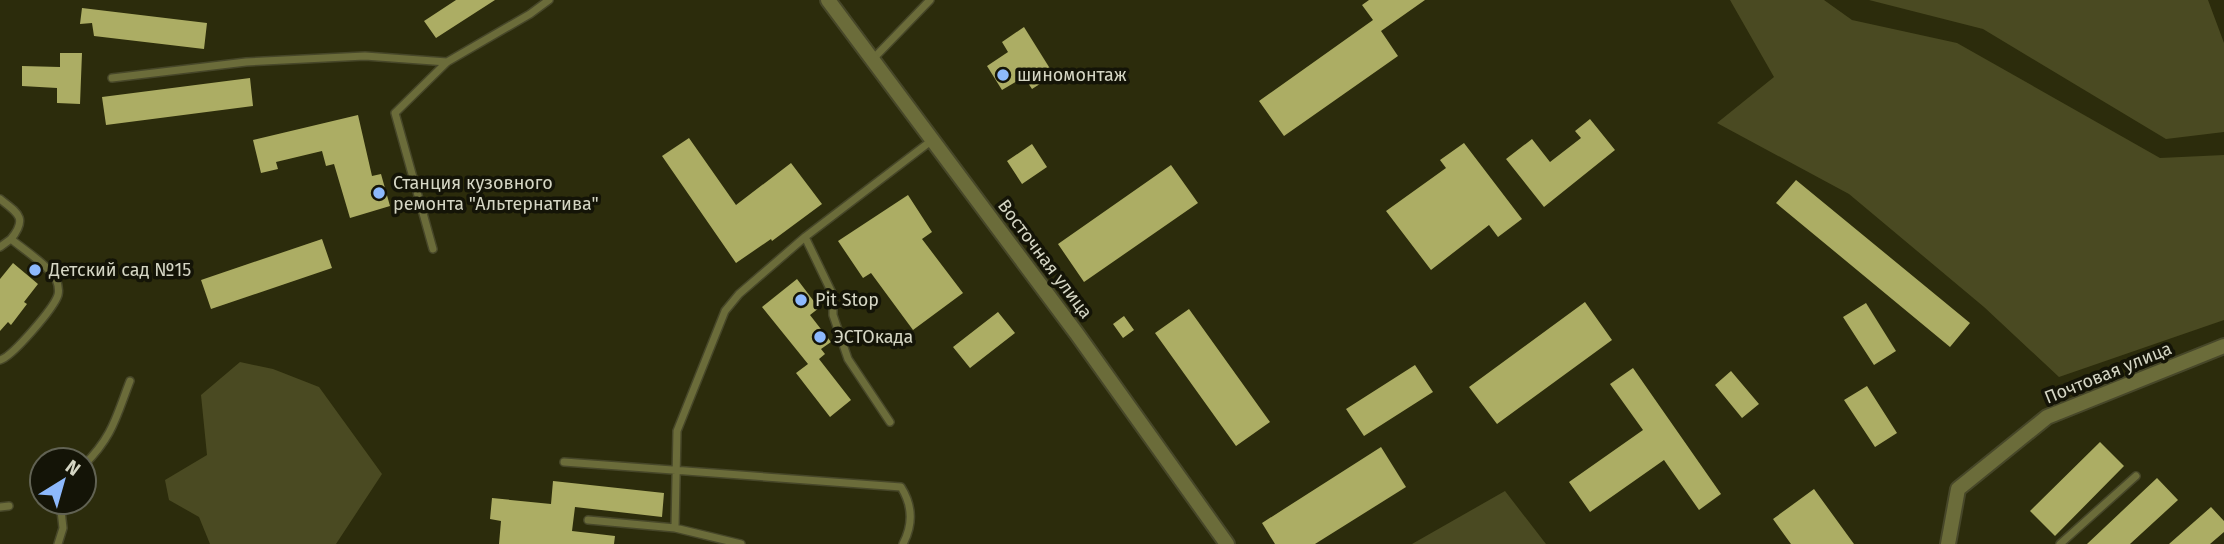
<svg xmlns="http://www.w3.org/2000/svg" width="2224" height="544" font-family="'Fira Sans',sans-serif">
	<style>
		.green { fill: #4a4a22 }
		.building { fill: #acad64 }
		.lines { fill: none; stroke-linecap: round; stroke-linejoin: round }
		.lane-casing { stroke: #474729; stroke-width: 10 }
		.street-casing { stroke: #474729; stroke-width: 18 }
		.lane { stroke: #6b6c3a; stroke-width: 7 }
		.street { stroke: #6b6c3a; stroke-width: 14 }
		.poi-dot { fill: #8db9fc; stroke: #141407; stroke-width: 2.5 }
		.labels { text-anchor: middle; stroke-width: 7; stroke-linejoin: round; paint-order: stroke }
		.poi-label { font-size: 18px; fill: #d5d6c4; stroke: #141407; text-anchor: start }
		.street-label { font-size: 18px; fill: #d5d6c4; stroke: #141407 }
	</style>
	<rect width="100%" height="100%" fill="#2c2c0c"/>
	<path class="green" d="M1730,0H1824L1852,20L1957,43L2160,158L2224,155V320L2059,377L1984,307L1849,194L1717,123L1774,77Z
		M1869,0H2208L2224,43V132L2166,139L1983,29Z
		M240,362L273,369L319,387L382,474L336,544H210L199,517L169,500L165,480L207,455L201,395Z
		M1505,491L1546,544H1412Z"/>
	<path class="building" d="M456,0H495L436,38L424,21Z
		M1369,0H1425L1381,31L1398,56L1284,136L1259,101L1373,20L1362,5Z
		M82,8L207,23L204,49L94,36L92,23L80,24Z
		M1024,27L1054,75L1032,89L1024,77L1002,90L987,66L1008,52L1002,42Z
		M60,53H82L80,104L57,103V88L22,86V66L60,67Z
		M250,78L253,106L106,125L102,97Z
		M358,115L372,176L381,174L390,206L350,218L334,164L326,166L322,151L276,162L278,169L261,173L253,140Z
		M1590,119L1615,150L1544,207L1506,159L1532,139L1550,162L1581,138L1575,131Z
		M689,138L736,205L791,163L822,204L772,241L771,239L736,263L662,156Z
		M1464,143L1522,219L1498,237L1489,225L1431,270L1386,211L1446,168L1440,160Z
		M1032,144L1047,167L1022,184L1007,161Z
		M1171,165L1198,203L1084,282L1058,244Z
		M1796,180L1970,323L1950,347L1776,203Z
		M908,195L932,232L922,239L963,293L913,330L871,273L863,278L838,241Z
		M322,239L332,268L211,309L201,280Z
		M13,263L38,284L24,302L27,304L11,325L8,322L0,331V279Z
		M797,279L819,308L810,315L831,342L821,349L825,354L819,359L851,400L830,417L796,373L808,364L762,307Z
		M1585,302L1612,340L1497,424L1469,387Z
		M1866,303L1896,351L1874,365L1843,317Z
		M1189,309L1270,422L1236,446L1155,333Z
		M998,312L1015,333L970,368L953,347Z
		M1124,316L1134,330L1123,338L1113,324Z
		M1415,365L1433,392L1364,436L1346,409Z
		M1633,368L1721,494L1699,510L1664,460L1590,512L1569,482L1643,430L1610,384Z
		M1731,371L1759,404L1742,418L1715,385Z
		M1867,386L1897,433L1875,447L1844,400Z
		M2100,442L2124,466L2055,536L2030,511Z
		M1381,447L1406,487L1315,544H1275L1262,523Z
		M2157,478L2178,500L2130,544H2087Z
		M553,481L664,493L662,517L575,507L572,531L615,536L614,544H499L501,521L490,519L492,498L551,504Z
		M1814,489L1854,544H1791L1773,519Z
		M2211,507L2224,521V532L2210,544H2169Z"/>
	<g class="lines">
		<g class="lane-casing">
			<path id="lane" d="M872,60L930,0
				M112,78L246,62L365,56L447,62
				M0,199C18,213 28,218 11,239
				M805,237L833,295V315L848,359L890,422
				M0,247L11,239C23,249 49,266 56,279C58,284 59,291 58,295C54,308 12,357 0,360
				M433,249L395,113L447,62L530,14L549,0
				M564,462L901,487C913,506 913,525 903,544
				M84,465C113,436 116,417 130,381
				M0,507L9,506
				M588,520L675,528
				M58,544L63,528L60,502
				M741,544L675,528L677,431L725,311L739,294L805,237L931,141
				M2060,544L2136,476"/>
		</g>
		<g class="street-casing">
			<path id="street" d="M828,0L1077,334L1227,544
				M1948,544L1958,489L2047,417L2224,346"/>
		</g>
		<use href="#lane" class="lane"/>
		<use href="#street" class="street"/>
	</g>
	<g class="poi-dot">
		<circle cx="1003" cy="75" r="7"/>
		<circle cx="379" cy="193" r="7"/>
		<circle cx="35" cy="270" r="7"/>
		<circle cx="801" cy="300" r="7"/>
		<circle cx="820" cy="337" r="7"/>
	</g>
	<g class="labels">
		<g class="poi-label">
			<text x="1017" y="81">шиномонтаж</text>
			<text x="393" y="189">Станция кузовного<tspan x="393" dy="21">ремонта "Альтернатива"</tspan></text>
			<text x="49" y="276">Детский сад №15</text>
			<text x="815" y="306">Pit Stop</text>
			<text x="834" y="343">ЭСТОкада</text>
		</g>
		<g class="street-label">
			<text transform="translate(1045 259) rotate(53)" y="6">Восточная улица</text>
			<text transform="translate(2108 373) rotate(-22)" y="6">Почтовая улица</text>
		</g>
	</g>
	<g transform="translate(63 481) rotate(37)"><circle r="33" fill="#141407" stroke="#616253" stroke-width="2"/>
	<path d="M0-5L12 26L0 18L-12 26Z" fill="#8db9fc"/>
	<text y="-10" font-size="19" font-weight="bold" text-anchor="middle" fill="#d5d6c4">N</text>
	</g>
</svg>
